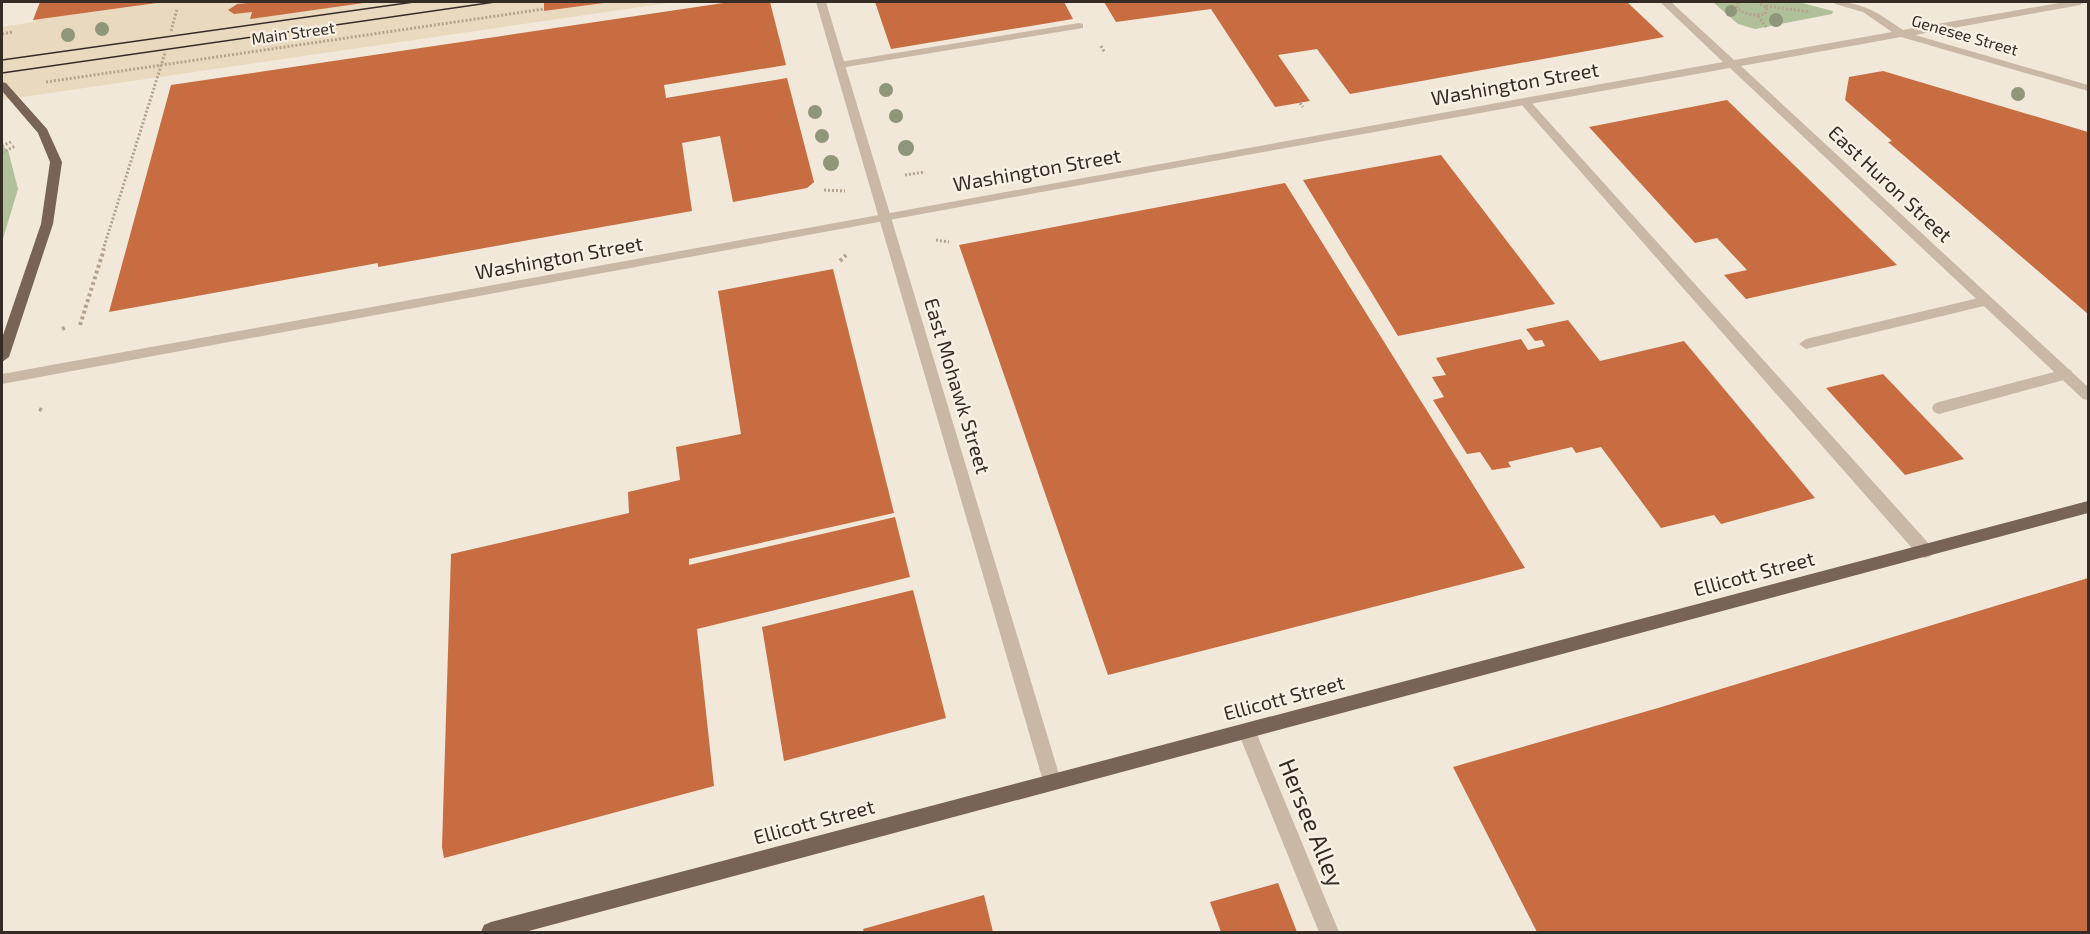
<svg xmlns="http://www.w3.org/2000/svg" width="2090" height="934" font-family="'Exo 2',sans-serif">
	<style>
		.green { fill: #b0c099 }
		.plaza { fill: #e9dabf }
		.building { fill: #c76d41 }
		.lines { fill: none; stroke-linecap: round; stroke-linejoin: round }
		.path-far1 { stroke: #b5a28f; stroke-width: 3; stroke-dasharray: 2 2; stroke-linecap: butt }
		.path { stroke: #b5a28f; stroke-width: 4; stroke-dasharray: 3 3; stroke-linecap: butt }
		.service { fill: #c9b8a5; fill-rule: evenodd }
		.minor { fill: #c9b8a5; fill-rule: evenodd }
		.tertiary { fill: #c9b8a5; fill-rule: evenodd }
		.primary { fill: #776457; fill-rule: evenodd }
		.tram { stroke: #352c26; stroke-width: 1.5 }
		.tree { fill: #909679 }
		.labels { text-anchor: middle; stroke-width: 4.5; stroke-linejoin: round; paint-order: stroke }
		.far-street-label { font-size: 16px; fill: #352c26; stroke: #f9f1e5 }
		.street-label { font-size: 20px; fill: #352c26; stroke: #f9f1e5 }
		.near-street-label { font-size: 24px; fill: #352c26; stroke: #f9f1e5 }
	</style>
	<rect width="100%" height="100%" fill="#f1e8d9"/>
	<path class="green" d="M1713,2H1798L1833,11L1832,14L1755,29L1738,24Z
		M2,146L8,150L18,189L2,242Z"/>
	<path class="plaza" d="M167,2H260L237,4L228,10L234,14L252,12L251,18L374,2H544L545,11L613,2H641L648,4L675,2L2,100V27L33,22V20Z"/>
	<path class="building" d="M40,2H157V3L33,20Z
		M260,2H364V3L250,19L252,12L234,14L228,10L237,4Z
		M544,2H604V3L544,11Z
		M730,2H770L786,65L664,85L666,98L787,78L814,182L807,188L733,202L720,136L682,143L692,211L378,267V263L109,312L171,85Z
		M875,2H1064L1073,19L891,49Z
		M1104,2H1627L1664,37L1350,94L1317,49L1278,55L1310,101L1275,107L1211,9L1116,22Z
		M1883,71L2088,132V314L1888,142L1892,141L1845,100L1849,77Z
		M1727,100L1826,196L1897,265L1746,299L1724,275L1747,270L1717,238L1695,243L1589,127Z
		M1441,155L1555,304L1398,336L1303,180Z
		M1285,183L1525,568L1108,675L959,245Z
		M833,269L894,513L689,559V565L895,517L910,577L697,629L714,786L444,858L442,847L451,554L629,513L628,492L680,480L676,447L741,434L718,291Z
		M1568,320L1600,361L1684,341L1815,498L1721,524L1714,515L1661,528L1601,447L1576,453L1572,447L1508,462L1511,467L1492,470L1480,452L1467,454L1433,400L1444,397L1432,377L1446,375L1436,358L1521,339L1528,350L1545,346L1542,340L1535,341L1526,329Z
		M1883,374L1964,459L1905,475L1826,388Z
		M2088,578V932H1537L1453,767L1658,708Z
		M913,590L946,718L784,761L762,627Z
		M1278,883L1297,932H1221L1210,902Z
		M984,895L993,932H864L863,929Z"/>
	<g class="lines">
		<path class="path-far1" d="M1738,2L1737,8C1746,15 1754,16 1765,14L1767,8L1758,2
			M1766,6L1810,12
			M1758,16L1767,28
			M171,31L177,9
			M2,34L12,32
			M1101,46L1105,53
			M46,82L544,9
			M1300,103L1303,107
			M2,146L11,142
			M2,153L15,146
			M905,175L925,172
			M824,190L845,191
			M936,240L949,242
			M103,250L165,53"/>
		<path class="path" d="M840,261L846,255
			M80,325L104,249
			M62,329L67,327
			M39,409L44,411"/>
		<path class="service" d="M1079,23L1083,24V28L840,68L834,65L840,62Z
			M1525,98L1529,100L1931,546L1933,551L1931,556L1925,558L1919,556L1521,104L1519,102Z
			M1987,296L1994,301L1992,304L1806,349L1799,344L1806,339Z
			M2066,369L2071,370L2073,374L2071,378L1939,414L1934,412L1932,408L1934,404L1939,402Z
			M1247,724L1253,726L1256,732L1339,932H1319L1238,732L1241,726Z"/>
		<path class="minor" d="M816,2H826L1061,781L1058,787L1052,790L1046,787L1043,781Z"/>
		<path class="tertiary" d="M1660,2H1671L1734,60L1892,32L1863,12L1835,4L1834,2C1865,2 1879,14 1903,30L2065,2H2085L2080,5L1915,35L2088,85V91L1901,37L1741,66L2088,387V400L2083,399L1730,68L1036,193L2,384V374L1723,62Z"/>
		<path class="primary" d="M2,82L6,83L47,129L62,162L53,224L9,357L2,362V338L41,224L50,162L38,133L2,91Z
			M2088,501V513L525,932H481L484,925L491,922Z"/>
		<path class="tram" d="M2,60L414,2
			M2,73L495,2"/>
	</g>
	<g class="tree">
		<circle cx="1731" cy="11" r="6"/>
		<circle cx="1776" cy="20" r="7"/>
		<circle cx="102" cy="29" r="7"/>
		<circle cx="68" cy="35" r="7"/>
		<circle cx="886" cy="90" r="7"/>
		<circle cx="2018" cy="94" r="7"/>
		<circle cx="815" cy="112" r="7"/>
		<circle cx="896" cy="116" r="7"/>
		<circle cx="822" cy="136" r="7"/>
		<circle cx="906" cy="148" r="8"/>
		<circle cx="831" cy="163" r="8"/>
	</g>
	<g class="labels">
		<g class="far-street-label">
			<text transform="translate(293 33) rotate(-8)" y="6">Main Street</text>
			<text transform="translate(1965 35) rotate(16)" y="6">Genesee Street</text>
		</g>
		<g class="street-label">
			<text transform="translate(1515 84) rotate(-10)" y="7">Washington Street</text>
			<text transform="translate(1037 170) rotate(-10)" y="7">Washington Street</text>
			<text transform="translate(1890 184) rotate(43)" y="7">East Huron Street</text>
			<text transform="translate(559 258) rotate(-10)" y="7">Washington Street</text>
			<text transform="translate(957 386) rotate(73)" y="7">East Mohawk Street</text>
			<text transform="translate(1754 574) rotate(-15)" y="7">Ellicott Street</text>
			<text transform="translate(1284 698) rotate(-15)" y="7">Ellicott Street</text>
			<text transform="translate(814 822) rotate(-15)" y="7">Ellicott Street</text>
		</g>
		<g class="near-street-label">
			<text transform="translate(1311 823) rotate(68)" y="8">Hersee Alley</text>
		</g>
	</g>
	<rect width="2090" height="934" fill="none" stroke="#352c26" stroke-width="6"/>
</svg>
